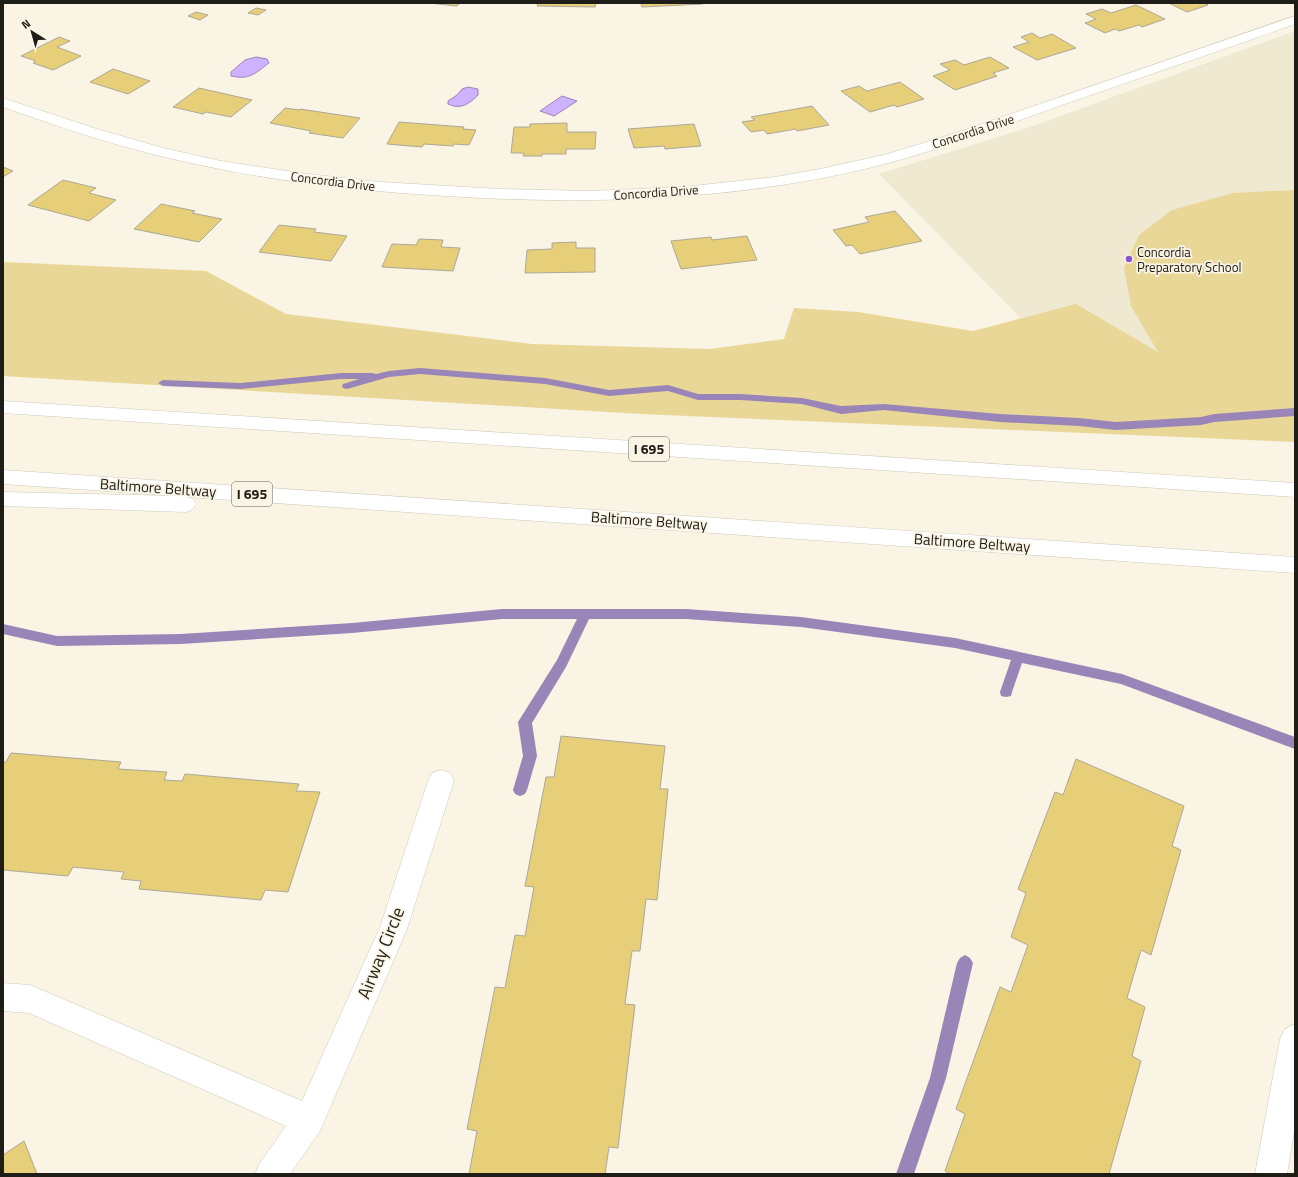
<svg xmlns="http://www.w3.org/2000/svg" width="1298" height="1177" font-family="'Titillium Web',sans-serif">
	<style>
		.built { fill: #efe9d1 }
		.green { fill: #e9d797 }
		.water { fill: #cfb2ff; stroke: #9a85b9 }
		.lines { fill: none; stroke-linecap: round; stroke-linejoin: round }
		.stream { fill: #9a85b9; fill-rule: evenodd }
		.building { fill: #e6cf78; stroke: #aca899 }
		.minor-casing { stroke: #cecaba; stroke-width: 1 }
		.highway-casing { stroke: #cecaba; stroke-width: 1 }
		.minor { fill: #fff; fill-rule: evenodd }
		.highway { fill: #fff; fill-rule: evenodd }
		.poi-dot { fill: #8a54cc; stroke: #f9f4e4; stroke-width: 1.5 }
		.labels { text-anchor: middle; stroke-width: 3.5; stroke-linejoin: round; paint-order: stroke }
		.far-street-label { font-size: 13px; fill: #1e1d17; stroke: #f9f4e4 }
		.far-poi-label { font-size: 13px; fill: #1e1d17; stroke: #f9f4e4; text-anchor: start }
		.shield { fill: #f9f4e4; stroke: #605e54; stroke-width: 1 }
		.shield-label { font-size: 14px; font-weight: bold; fill: #1e1d17 }
		.street-label { font-size: 15px; fill: #1e1d17; stroke: #f9f4e4 }
		.near-street-label { font-size: 18px; fill: #1e1d17; stroke: #f9f4e4 }
	</style>
	<rect width="100%" height="100%" fill="#f9f4e4"/>
	<path class="built" d="M1295,31V391L1046,344L879,174L1030,127Z"/>
	<path class="green" d="M1295,190V442L641,414L3,376V262L206,271L286,314L532,344L710,349L784,339L794,308L858,312L973,331L1076,304L1158,352L1131,306L1124,268L1139,235L1172,210L1233,193Z"/>
	<path class="water" d="M256,57L267,59L269,63C254,74 250,80 231,76V72L245,60Z
		M468,87L478,89V95C469,104 461,110 448,104V101L457,95L462,89Z
		M562,96L577,101L554,116L540,111Z"/>
	<g class="lines">
		<path class="stream" d="M420,368L545,378L609,390L668,385L698,394H740L802,398L841,406L884,404L1000,414L1079,418L1116,422L1201,417L1214,414L1295,408V416L1214,422L1201,425L1116,430L1079,426L1000,422L884,410L841,414L802,404L740,400H698L668,391L609,396L545,384L420,374L389,377L347,389L343,388L342,386L343,384L359,379H341L241,389L163,386L158,383L163,380L241,383L341,373H372L376,374L389,371Z
			M502,609H686L801,617L955,638L1122,674L1295,737V749L1121,684L1022,663L1012,692L1011,696L1006,697L1001,696L1000,692L1011,660L955,648L801,627L686,619H589L566,667L532,723L537,756L527,790L525,794L520,796L515,794L513,790L523,756L518,722L557,660L577,619H502L352,633L181,644L57,646L3,634V624L57,636L181,634L352,623Z
			M965,955L970,958L973,963L946,1078L914,1174H896L930,1078L957,963L960,958Z"/>
	</g>
	<path class="building" d="M429,3H460L457,6Z
		M538,3H596L595,7L537,6Z
		M641,3H703V4L642,7Z
		M1169,3H1205L1208,5L1187,12Z
		M1136,5L1165,19L1142,27L1139,25L1119,31L1115,29L1105,33L1085,23L1096,19L1086,14L1102,9L1111,13Z
		M256,8L266,10L258,15L248,13Z
		M196,12L208,15L200,20L188,16Z
		M1032,33L1040,38L1052,34L1076,48L1037,60L1013,47L1029,42L1021,37Z
		M59,37L70,41L57,47L81,56L53,70L33,63L36,61L21,56Z
		M990,57L1009,68L993,73L997,76L955,90L933,76L950,70L940,64L955,60L964,65Z
		M113,69L150,81L128,94L90,82Z
		M900,82L924,99L897,107L894,105L870,112L841,91L859,86L867,91Z
		M199,88L252,100L231,117L206,112L203,114L173,107Z
		M812,106L829,125L797,131L796,129L767,134L764,130L751,132L742,122L755,120L751,117Z
		M285,108L299,110L300,109L360,118L343,138L309,133L311,131L270,123Z
		M399,122L464,127L463,129L476,130L469,145L454,144L453,146L424,144L422,147L387,144Z
		M567,123V132H596L595,149H566V154H542V156H523L524,153H511L514,127H530V124Z
		M694,124L701,146L665,149L664,146L634,148L628,129Z
		M3,167L13,171L3,177Z
		M63,180L96,188L89,193L116,200L89,221L28,205Z
		M161,204L195,211L192,213L222,219L199,242L134,229Z
		M895,211L922,241L860,254L852,245L846,246L833,230L869,222L865,217Z
		M279,225L316,229L314,232L347,236L331,261L259,252Z
		M747,236L757,260L681,269L671,241L711,237L712,240Z
		M419,239L443,240L441,247L460,248L453,271L382,267L392,244L416,245Z
		M576,242V248H595V272L525,273L527,250L552,249V243Z
		M561,736L665,746L660,789H668L657,900L646,899L640,951H632L625,1004L635,1005L618,1148L609,1147L605,1174H469L477,1131L467,1129L495,987L505,988L515,935L525,936L534,887L525,886L546,777H554Z
		M11,753L121,762L118,769L167,772L164,780L182,781L185,774L299,784L296,791L320,792L288,892L265,890L261,900L139,889L141,881L121,879L124,872L73,867L68,876L3,870V762H6Z
		M1076,759L1184,806L1172,846L1181,850L1151,955L1141,950L1127,998L1145,1007L1132,1056L1141,1061L1109,1174H950L945,1171L965,1114L956,1109L1000,987L1011,992L1028,945L1011,937L1026,893L1018,889L1055,792L1063,795Z
		M24,1141L37,1174H3V1155Z"/>
	<g class="lines">
		<g class="minor-casing">
			<path id="minor" d="M1295,16V24C1217,52 1139,78 1062,105C997,128 932,153 865,169C727,201 587,205 446,196C358,191 269,181 182,161C121,148 62,128 3,107V98L97,129L163,148L221,161L300,173L380,182L500,189L591,191L683,187L775,177L820,169L884,155L956,133Z
				M441,770L450,773L454,781L407,929L320,1131L290,1174H255L260,1163L286,1126L29,1013L3,1011V983L30,985L302,1101L380,927L428,781L432,773Z
				M1295,1024V1126L1287,1174H1255L1280,1039L1285,1029Z"/>
		</g>
		<g class="highway-casing">
			<path id="highway" d="M3,401L1295,483V497L3,413Z
				M3,470L1295,557V573L187,497L193,499L196,504L193,509L186,512L3,506V492L179,496L3,484Z"/>
		</g>
		<use href="#minor" class="minor"/>
		<use href="#highway" class="highway"/>
	</g>
	<circle class="poi-dot" cx="1129" cy="259" r="4"/>
	<g class="labels">
		<g class="far-street-label">
			<text transform="translate(973 131) rotate(-18)" y="5">Concordia Drive</text>
			<text transform="translate(333 181) rotate(7)" y="5">Concordia Drive</text>
			<text transform="translate(656 192) rotate(-4)" y="5">Concordia Drive</text>
		</g>
		<g class="far-poi-label">
			<text x="1137" y="257">Concordia<tspan x="1137" dy="15">Preparatory School</tspan></text>
		</g>
		<g class="shield">
			<rect x="629" y="437" width="40" height="24" rx="3"/>
			<rect x="232" y="482" width="40" height="24" rx="3"/>
		</g>
		<g class="shield-label">
			<text x="649" y="454">I 695</text>
			<text x="252" y="499">I 695</text>
		</g>
		<g class="street-label">
			<text transform="translate(158 488) rotate(4)" y="5">Baltimore Beltway</text>
			<text transform="translate(649 521) rotate(4)" y="5">Baltimore Beltway</text>
			<text transform="translate(972 543) rotate(4)" y="5">Baltimore Beltway</text>
		</g>
		<g class="near-street-label">
			<text transform="translate(381 953) rotate(-68)" y="6">Airway Circle</text>
		</g>
	</g>
	<rect width="1298" height="1177" fill="none" stroke="#1e1d17" stroke-width="8"/>
	<g transform="translate(32 32) rotate(323)" stroke="#f9f4e4" stroke-width="3" paint-order="stroke">
	<path d="M0-3L7 15L0 10L-7 15Z" fill="#1e1d17"/>
	<text y="-6" font-size="11" font-weight="bold" text-anchor="middle" fill="#1e1d17">N</text>
	</g>
</svg>
